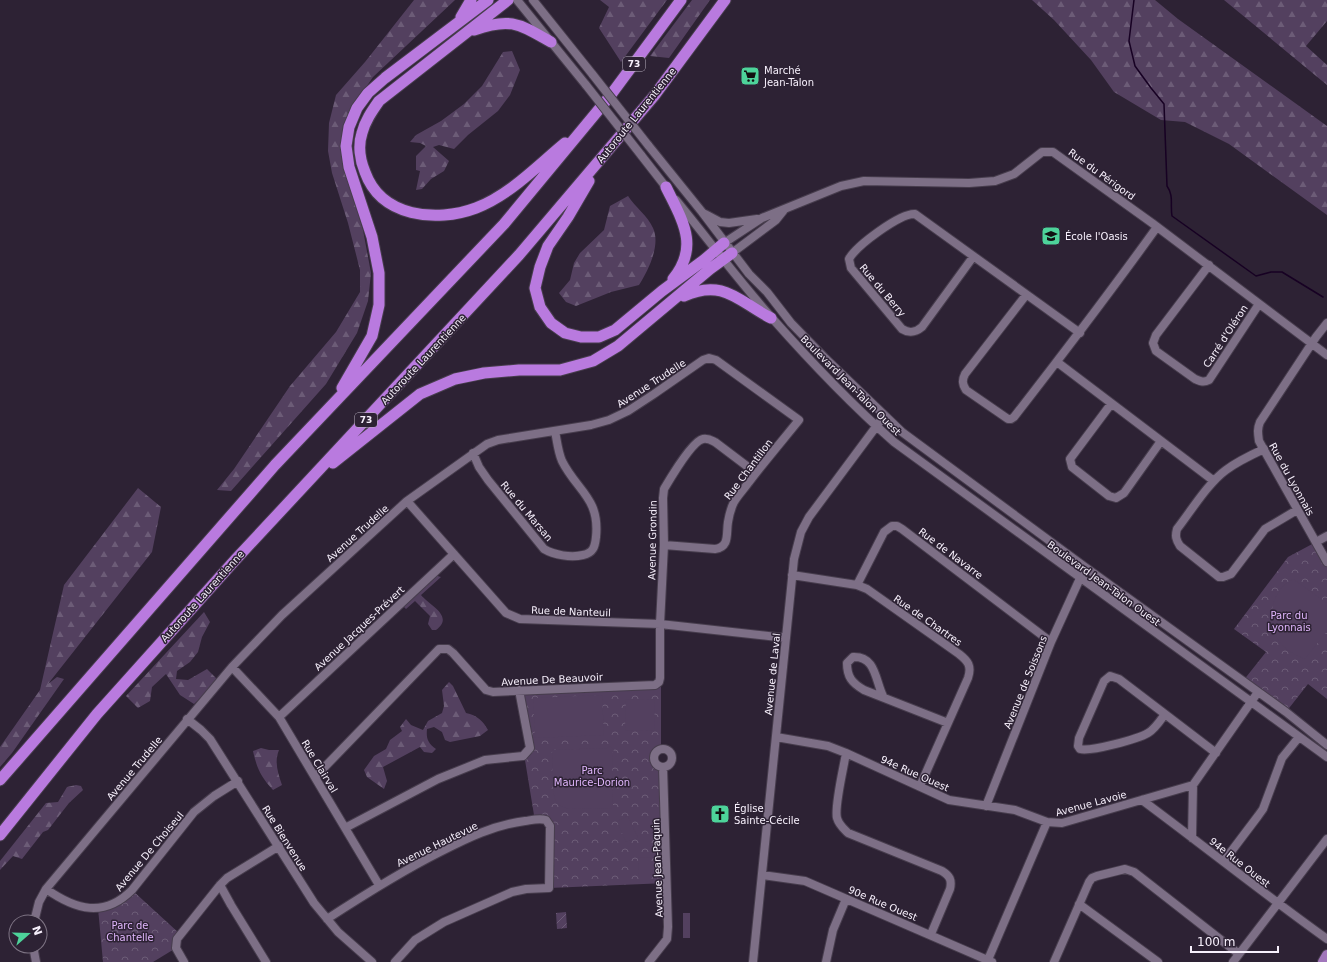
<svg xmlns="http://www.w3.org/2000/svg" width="1327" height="962" font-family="'DejaVu Sans',sans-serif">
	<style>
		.forest { fill: url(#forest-firs) }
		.park { fill: url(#park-crowns) }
		.garden { fill: url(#garden-furrows) }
		.pitch { fill: #53405f }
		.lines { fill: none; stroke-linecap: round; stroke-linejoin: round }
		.stream { stroke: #170123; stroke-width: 1.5 }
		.minor-casing { stroke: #473d4d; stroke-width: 10 }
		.major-casing { stroke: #473d4d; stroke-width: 12 }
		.highway-casing { stroke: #473d4d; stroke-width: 13 }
		.minor { stroke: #7d6f86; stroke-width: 8 }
		.major { stroke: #a176bb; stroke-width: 10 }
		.highway { stroke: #b97adf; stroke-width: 11 }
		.minor-bridge-casing { stroke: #473d4d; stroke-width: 10; stroke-linecap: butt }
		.minor-bridge { stroke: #7d6f86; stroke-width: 8 }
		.labels { text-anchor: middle; stroke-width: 3; stroke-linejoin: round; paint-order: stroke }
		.shield { fill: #2d2234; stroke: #bab2c0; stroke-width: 1 }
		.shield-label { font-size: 9px; font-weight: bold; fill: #f7f0fc }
		.poi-label { font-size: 10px; fill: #f7f0fc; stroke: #2d2234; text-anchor: start }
		.street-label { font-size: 10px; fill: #f7f0fc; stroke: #2d2234 }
		.park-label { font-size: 10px; fill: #e0b6fc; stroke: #2d2234 }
	</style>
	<defs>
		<pattern id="forest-firs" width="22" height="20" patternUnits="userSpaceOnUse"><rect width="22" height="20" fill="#53405f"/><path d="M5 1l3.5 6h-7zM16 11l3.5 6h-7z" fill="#6c5c77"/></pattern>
		<pattern id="park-crowns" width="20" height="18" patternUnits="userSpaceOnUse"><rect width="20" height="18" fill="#53405f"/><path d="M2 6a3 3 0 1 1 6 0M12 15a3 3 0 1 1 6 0" fill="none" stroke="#6c5c77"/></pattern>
		<pattern id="garden-furrows" width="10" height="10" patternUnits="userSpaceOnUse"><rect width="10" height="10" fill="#53405f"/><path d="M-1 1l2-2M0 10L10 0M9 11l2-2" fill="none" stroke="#6c5c77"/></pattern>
	</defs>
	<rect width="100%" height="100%" fill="#2d2234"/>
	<path class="forest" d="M414,0H455L373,77L352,108L346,173L363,230L371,273L368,301L357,333L326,384L231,491L217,490L234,469L290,386L336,332L360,292V270L348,223L332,173L328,151L329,123L336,95L365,62Z
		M600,0H667L621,62L599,28L609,7Z
		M692,0H710L669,58L650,56Z
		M1032,0H1155L1178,19L1327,126V215L1229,144L1185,122L1161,120L1114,92L1091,60L1054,20Z
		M1224,0H1327V21L1306,46L1327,65V85Z
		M512,51L520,70L510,95L498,111L468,135L454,149L439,145L433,147L449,161L444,171L431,179L422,189L416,190L420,171L416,170V156L426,146L420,143L410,142L416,135L441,121L464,104L482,86L503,52Z
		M628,196C635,207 648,216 653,228C661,245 648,271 639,285L611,292L576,306L566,302L559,293L570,280L574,263L580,253L604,230L610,206Z
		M138,488L161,507L152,552L48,684L57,677L64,679L12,753L0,767V747L40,690L64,585Z
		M434,575L441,577L421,595C429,605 455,616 436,630H432L428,624L430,616L415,601L406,609L402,605Z
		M204,612L210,622L202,637L198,652L190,662L177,671L176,679L188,680L207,669L219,681L194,704L180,695L166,674L152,687L150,701L138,708L126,696Z
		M449,682L453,686L466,713C477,715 483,721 488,730L480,736L450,742L445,740L442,732L434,727L427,729C426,739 428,743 436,749L432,753L424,752L420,747L383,767L387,781L384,789L367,777L364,770L374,756L386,749L390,740L402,731L400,727L406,719L411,725L423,730L428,721L442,713L444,706L442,690Z
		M261,748L269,750H279C274,762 278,773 282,785L273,790C261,777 257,769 253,751Z
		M76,785L81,786L83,790L69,803L48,830L43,832L22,859L13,856L0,870V861L46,803L58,802L67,787Z"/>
	<path class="park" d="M1316,542L1327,562V699L1308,684L1286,712L1243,681L1266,652L1234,629L1288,557Z
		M660,678L661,686V744L662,749L657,751L654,757L656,763L661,767L667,883L549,888L550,826L536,820L534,815L524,754L530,748L519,690L652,686Z
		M132,890L180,934L176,948L153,962H103L98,908Z"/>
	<path class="garden" d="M566,912L567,928L557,929L556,913Z"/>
	<path class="pitch" d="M1293,579L1327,603V631L1305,659C1295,655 1285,650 1279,641C1265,622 1271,590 1293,579Z
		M602,695L604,735L535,738L533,698Z
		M626,699L655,700L654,731L625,730Z
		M610,746L614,750L612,754L613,808L570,809C566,808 561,807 558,804C550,796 553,762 552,750L607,748Z
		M628,816L638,838L626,842L617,821Z
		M650,857V875H639L638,858Z
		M683,913H690V938H683Z"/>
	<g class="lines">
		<path class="stream" d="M1134,0L1129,41L1135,66L1151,88L1164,104L1167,186C1174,196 1170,204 1172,216L1256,276L1271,272H1282L1323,297"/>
		<g class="minor-casing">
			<path id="minor" d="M517,0L586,85
				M533,0L593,75
				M648,145L702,212L749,274L767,292L791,323L825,358L902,432L1085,567L1286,712L1327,745
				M641,155L669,191
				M676,200C708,239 738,280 772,318C810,361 851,404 894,442L1327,757
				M705,214L720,222L729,223L757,219
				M724,243L762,218L841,186L864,181L969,183L995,181L1014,174L1042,152H1053L1152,223L1327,355
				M732,253L776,220L784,210
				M973,257L922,327C916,332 910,334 902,329L851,268L849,259C856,246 900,213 915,214L1080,333
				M1209,265L1156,335L1153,343L1156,351L1195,379C1200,381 1203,383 1209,380L1259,304
				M1026,295L965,374C962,380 962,384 966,390L1008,419H1011L1014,417C1063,354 1111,291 1157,227
				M1327,323L1316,337L1260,422C1257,429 1258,434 1259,441L1327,562
				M1057,362L1214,481
				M1111,404L1070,459L1072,467L1109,496L1116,498L1124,493L1161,441
				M1264,449C1251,455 1238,461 1226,470C1208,483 1191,511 1177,529C1175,536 1176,540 1180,546L1219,577H1223L1231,574L1265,529L1297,510
				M473,453L479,467L488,480L544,549C554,555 571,558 583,555C593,553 595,547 596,537C600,498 577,491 562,461C558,452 557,441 555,431
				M407,501L506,613L520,619L660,624L786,638
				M1316,542L1327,536
				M792,575L857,585L867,589L959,654C968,661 972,666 968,678L920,786
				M857,585L884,532L892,526H897L902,529L1051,642
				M232,667L279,717L379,885
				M883,696C875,680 876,656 853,657L847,663C847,677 852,683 864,690L948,723
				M1165,714C1160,721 1155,729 1148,733C1138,739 1090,752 1080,749L1078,746L1079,738L1104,681L1110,676L1119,679L1216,753
				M279,717L454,554
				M187,719L201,730L210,739L314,903L338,932L372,962
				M776,737L828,746L846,753L949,800L1015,810L1047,822
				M654 758a9 9 0 1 1 18 0a9 9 0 1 1-18 0Z
				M846,753C844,766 834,807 837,818C839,825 843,828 848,833L942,871C950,876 952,880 950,889L931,934
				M315,777L439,649H448L453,653L486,690L493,692L655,685L659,682L660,678V624L664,545L663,498L664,489C670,479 692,441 703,439C708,438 711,440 715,442L756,473
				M1142,800C1204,846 1264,894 1327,939
				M986,806L1051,642L1082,574
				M345,828L438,779L485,760L523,756L530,748L519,690
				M1192,838L1193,785
				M1224,861L1258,816L1263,809L1282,758L1299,737
				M762,875L805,881L992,962
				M220,885L231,905L266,962
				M46,889C76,910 104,918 132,890L194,812L214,796L238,781
				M1079,904L1158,962
				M327,919C364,895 400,872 440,852C467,838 494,825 525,821C532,820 539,818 546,820L550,826L549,888L526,889L512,892L444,922L415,940L395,962
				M34,922L39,902L46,889L232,667L282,615L407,501L487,444L498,440L591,425L609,420L628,411L654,394L703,360L709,358L716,360L799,420C782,441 765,461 749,482C744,489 738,495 734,502C731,508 729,516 728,522C726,534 730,547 715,549L664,545
				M33,946L36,962
				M184,962L176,948L177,939L220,885L227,878L279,846
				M649,962L667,939L668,927L663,767
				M753,962L794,559L801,532L809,517L884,416
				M826,962L833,930L846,899
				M987,962L1047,822L1062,823L1193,785L1258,692
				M1054,962L1089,882L1092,878L1097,876L1125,869L1134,872L1239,954
				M1233,962L1327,839"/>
		</g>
		<g class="major-casing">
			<path id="major" d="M1323,962L1327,955"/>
		</g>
		<g class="highway-casing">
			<path id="highway" d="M508,0L379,101C372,111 365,121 362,133C358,145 360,160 365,172C381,217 436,223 476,208C510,195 537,166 565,143
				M461,17L471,0
				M474,30C511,17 519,24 551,42
				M589,181L568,217L548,246L540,267L535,288L540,307L551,323L565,333L581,337H599L615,330L662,291L704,260L724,243
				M666,187C682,220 700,246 673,279
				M684,296C724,278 739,302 771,318
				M342,388L372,336L379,305V273L372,237L349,167L346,146L349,127L357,108L368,93L385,78L488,0
				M333,463L420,394L455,379L484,373L519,370H560L593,361L618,346L710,269L732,253
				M0,780L275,465L504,224L610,96L681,0
				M0,835L97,714L236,559L519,255L654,96L725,0"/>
		</g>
		<use href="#minor" class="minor"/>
		<use href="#major" class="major"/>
		<use href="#highway" class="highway"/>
		<g class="minor-bridge-casing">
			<path id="minor-bridge" d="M593,75L648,145
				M586,85L641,155"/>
		</g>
		<use href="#minor-bridge" class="minor-bridge"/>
	</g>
	<defs>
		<g id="supermarket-square" transform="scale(1)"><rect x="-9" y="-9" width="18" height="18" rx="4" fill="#4dd39a" stroke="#2d2234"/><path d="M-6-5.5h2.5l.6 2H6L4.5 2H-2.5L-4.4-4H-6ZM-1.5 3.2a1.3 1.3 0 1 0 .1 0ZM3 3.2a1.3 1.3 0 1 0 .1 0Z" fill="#111"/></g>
		<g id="school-square" transform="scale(1)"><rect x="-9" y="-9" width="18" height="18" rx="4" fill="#4dd39a" stroke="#2d2234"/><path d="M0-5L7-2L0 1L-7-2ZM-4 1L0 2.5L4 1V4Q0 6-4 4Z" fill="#111"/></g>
		<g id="church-square" transform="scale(1)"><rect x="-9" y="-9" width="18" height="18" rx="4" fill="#4dd39a" stroke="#2d2234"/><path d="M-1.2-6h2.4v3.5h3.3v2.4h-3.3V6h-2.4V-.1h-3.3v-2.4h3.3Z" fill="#111"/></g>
	</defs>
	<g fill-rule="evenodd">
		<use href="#supermarket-square" x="750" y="76"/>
		<use href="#school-square" x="1051" y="236"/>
		<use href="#church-square" x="720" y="814"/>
	</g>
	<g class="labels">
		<g class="shield">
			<rect x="623" y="57" width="22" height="14" rx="3"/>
			<rect x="355" y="413" width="22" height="14" rx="3"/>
		</g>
		<g class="shield-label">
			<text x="634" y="67">73</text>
			<text x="366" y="423">73</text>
		</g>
		<g class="poi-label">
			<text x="764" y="74">Marché<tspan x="764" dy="12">Jean-Talon</tspan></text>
			<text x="1065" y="240">École l'Oasis</text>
			<text x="734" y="812">Église<tspan x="734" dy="12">Sainte-Cécile</tspan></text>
		</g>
		<g class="street-label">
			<text transform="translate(636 115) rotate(-51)" y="4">Autoroute Laurentienne</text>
			<text transform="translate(1102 174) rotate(36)" y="4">Rue du Périgord</text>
			<text transform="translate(883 290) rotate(50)" y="4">Rue du Berry</text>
			<text transform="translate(1225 336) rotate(-57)" y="4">Carré d'Oléron</text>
			<text transform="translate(423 359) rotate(-47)" y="4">Autoroute Laurentienne</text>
			<text transform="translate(651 383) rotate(-33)" y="4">Avenue Trudelle</text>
			<text transform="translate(851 385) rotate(45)" y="4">Boulevard Jean-Talon Ouest</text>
			<text transform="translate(748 469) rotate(-53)" y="4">Rue Chantillon</text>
			<text transform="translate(1292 479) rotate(61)" y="4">Rue du Lyonnais</text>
			<text transform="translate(527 511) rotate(50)" y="4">Rue du Marsan</text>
			<text transform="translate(357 533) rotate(-42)" y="4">Avenue Trudelle</text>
			<text transform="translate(652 540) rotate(-89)" y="4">Avenue Grondin</text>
			<text transform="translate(951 553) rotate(37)" y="4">Rue de Navarre</text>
			<text transform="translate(1104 583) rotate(36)" y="4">Boulevard Jean-Talon Ouest</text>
			<text transform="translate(202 596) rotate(-48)" y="4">Autoroute Laurentienne</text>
			<text transform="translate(571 611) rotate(2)" y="4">Rue de Nanteuil</text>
			<text transform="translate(928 620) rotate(35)" y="4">Rue de Chartres</text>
			<text transform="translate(359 628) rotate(-43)" y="4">Avenue Jacques-Prévert</text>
			<text transform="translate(772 674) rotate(-84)" y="4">Avenue de Laval</text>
			<text transform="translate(552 679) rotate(-3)" y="4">Avenue De Beauvoir</text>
			<text transform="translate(1025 682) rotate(-68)" y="4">Avenue de Soissons</text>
			<text transform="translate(320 766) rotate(59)" y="4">Rue Clairval</text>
			<text transform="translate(134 768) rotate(-50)" y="4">Avenue Trudelle</text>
			<text transform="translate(915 773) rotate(24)" y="4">94e Rue Ouest</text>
			<text transform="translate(1091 803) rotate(-15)" y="4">Avenue Lavoie</text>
			<text transform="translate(285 838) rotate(58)" y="4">Rue Bienvenue</text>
			<text transform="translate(437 844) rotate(-26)" y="4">Avenue Hautevue</text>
			<text transform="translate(149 851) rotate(-50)" y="4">Avenue De Choiseul</text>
			<text transform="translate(1240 862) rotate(38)" y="4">94e Rue Ouest</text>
			<text transform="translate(657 868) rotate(-92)" y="4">Avenue Jean-Paquin</text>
			<text transform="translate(883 903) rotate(23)" y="4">90e Rue Ouest</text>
		</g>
		<g class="park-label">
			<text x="1289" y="619">Parc du<tspan x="1289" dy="12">Lyonnais</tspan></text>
			<text x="592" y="774">Parc<tspan x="592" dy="12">Maurice-Dorion</tspan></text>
			<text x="130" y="929">Parc de<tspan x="130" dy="12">Chantelle</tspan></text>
		</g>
	</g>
	<g transform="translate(28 934) rotate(70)"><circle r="19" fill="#2d2234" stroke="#7e7484"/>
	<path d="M0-3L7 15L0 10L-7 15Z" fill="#4dd39a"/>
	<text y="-6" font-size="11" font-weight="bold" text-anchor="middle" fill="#f7f0fc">N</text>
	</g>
	<path d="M1191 946v6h87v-6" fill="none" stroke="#f7f0fc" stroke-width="2"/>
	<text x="1197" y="946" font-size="12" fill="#f7f0fc" stroke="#2d2234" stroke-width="3" paint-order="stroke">100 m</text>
</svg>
